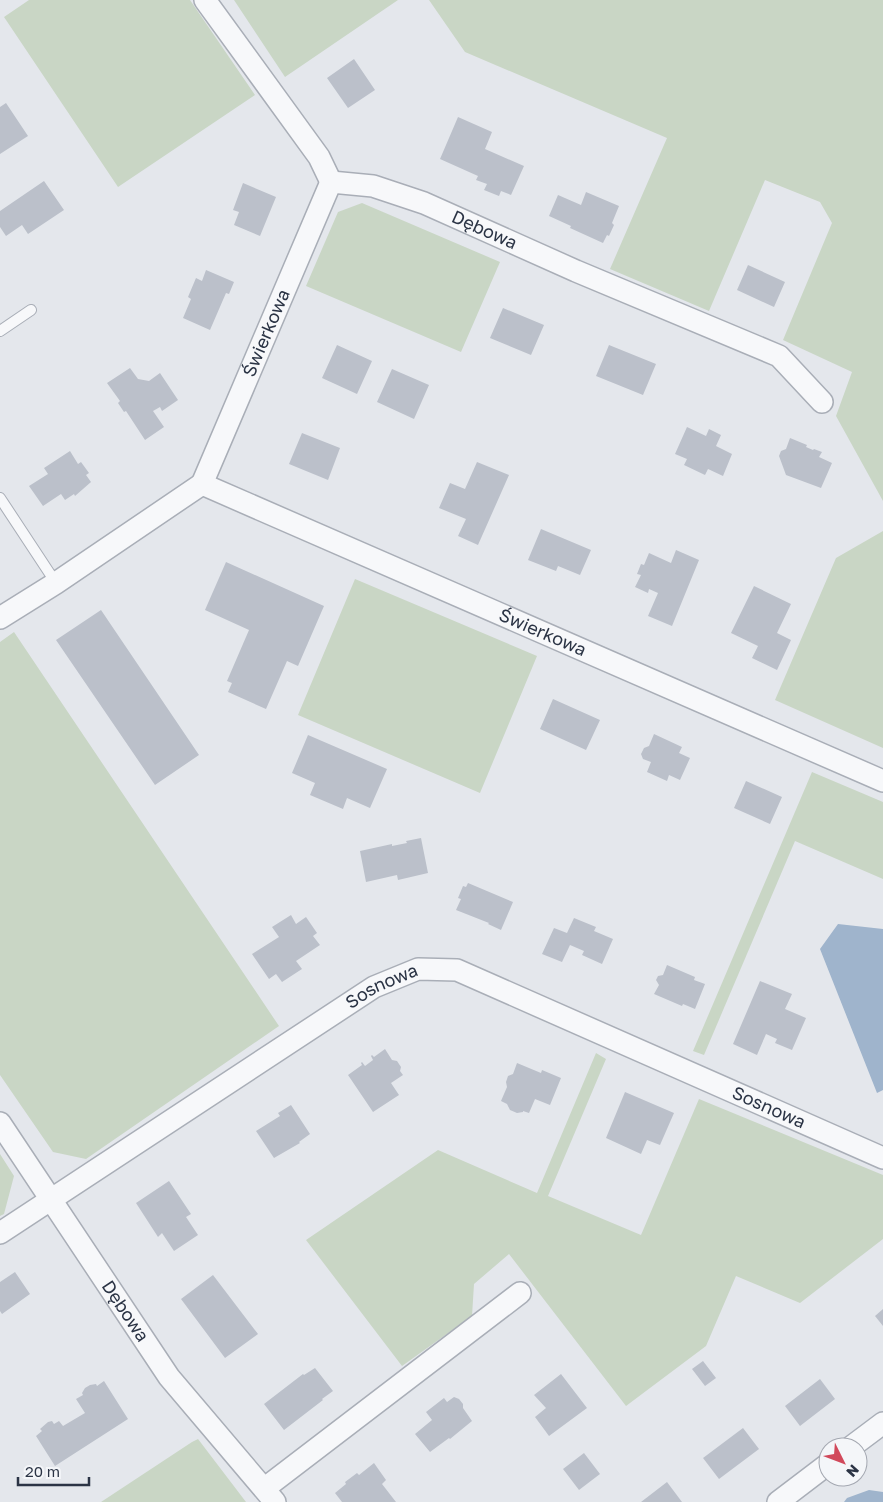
<svg xmlns="http://www.w3.org/2000/svg" width="883" height="1502" font-family="'Golos Text',sans-serif">
	<style>
		.green { fill: #c9d6c5 }
		.water { fill: #9fb4cc }
		.building { fill: #bbc0ca }
		.lines { fill: none; stroke-linecap: round; stroke-linejoin: round }
		.lane-casing { stroke: #a9aeb7; stroke-width: 12 }
		.street-casing { stroke: #a9aeb7; stroke-width: 24 }
		.lane { stroke: #f7f8fa; stroke-width: 10 }
		.street { stroke: #f7f8fa; stroke-width: 21 }
		.labels { text-anchor: middle; stroke-width: 4.5; stroke-linejoin: round; paint-order: stroke }
		.street-label { font-size: 18px; fill: #2b3445; stroke: #f4f6f9 }
	</style>
	<rect width="100%" height="100%" fill="#e4e7ec"/>
	<path class="green" d="M29,0H190L255,95L118,187L4,17Z
		M234,0H398L285,77Z
		M429,0H883V501L836,416L852,372L783,340L832,223L820,202L765,180L709,311L610,269L667,138L465,52Z
		M362,203L500,262L461,352L306,286L338,212Z
		M883,531V748L775,700L836,558Z
		M355,579L537,656L480,793L298,715Z
		M14,632L279,1026L86,1159L53,1152L0,1075V642Z
		M812,772L883,802V879L795,841L704,1055L693,1051Z
		M596,1053L606,1059L548,1196L641,1235L699,1099L883,1175V1239L800,1303L736,1276L706,1346L626,1406L509,1254L474,1284L472,1316L402,1366L306,1240L438,1150L537,1193Z
		M0,1154L14,1176L4,1214L0,1216Z
		M198,1439L246,1502H101L192,1442Z"/>
	<path class="water" d="M838,924L883,929V1090L877,1093L820,949Z
		M869,1490L883,1492V1502H844L847,1498Z"/>
	<path class="building" d="M354,59L375,90L348,108L327,78Z
		M6,103L28,136L0,154V107Z
		M458,117L492,132L485,149L524,166L511,195L501,191L499,196L484,190L487,184L476,180L478,176L440,159Z
		M44,181L64,210L28,234L22,225L6,236L0,227V211Z
		M243,183L276,197L260,236L234,225L239,212L233,210Z
		M586,192L619,206L612,223L614,225L609,236L607,235L603,243L570,228L571,226L549,216L558,195L581,205Z
		M748,265L785,282L774,307L737,290Z
		M206,270L234,282L229,294L226,293L210,330L183,318L191,299L188,297L196,278L202,281Z
		M503,308L544,325L531,355L490,338Z
		M337,345L372,361L357,394L322,378Z
		M609,345L656,364L643,395L596,376Z
		M130,368L138,379L149,381L160,373L178,400L162,411L160,407L153,411L164,427L145,440L126,411L124,412L118,403L120,401L107,383Z
		M392,369L429,385L414,419L377,402Z
		M687,427L706,436L709,429L721,435L716,446L732,454L723,476L708,469L705,475L684,465L687,459L675,454Z
		M302,433L340,448L328,480L289,464Z
		M790,438L807,445L806,447L813,450L814,449L822,452L819,457L832,463L821,488L786,475L779,456L781,451L786,449Z
		M70,451L78,464L81,462L89,473L86,475L91,482L75,496L74,494L65,500L61,494L43,506L29,486L48,474L44,468Z
		M477,462L509,475L478,545L458,536L466,519L439,508L450,483L465,489Z
		M541,529L591,550L580,575L558,566L556,571L528,560Z
		M676,550L699,560L672,626L648,616L658,593L649,589L648,593L635,587L641,575L637,574L641,564L644,565L649,553L671,563Z
		M226,562L324,606L298,666L287,661L266,709L228,692L232,683L227,681L249,630L205,610Z
		M754,586L791,604L777,633L791,640L777,670L752,658L758,646L731,633Z
		M101,610L199,755L155,785L56,640Z
		M553,699L600,720L586,750L540,729Z
		M654,734L682,747L679,753L690,758L680,780L669,775L667,781L647,772L651,762L643,759L641,754L644,748L649,746Z
		M308,735L387,769L370,808L347,798L343,809L310,795L315,783L292,773Z
		M746,781L782,797L770,824L734,808Z
		M421,838L428,873L398,880L397,875L366,882L360,851L392,844V846L407,843L406,841Z
		M468,883L513,902L501,930L488,924L489,923L456,910L461,899L458,898L463,886L466,887Z
		M291,915L296,924L306,917L317,933L313,936L320,945L296,961L302,969L282,982L276,974L269,979L252,954L279,937L272,927Z
		M574,918L596,927L594,931L613,939L602,964L582,955L584,951L570,945L562,962L542,954L554,928L567,933Z
		M667,965L695,977L694,980L705,984L695,1009L683,1004L682,1006L654,994L659,985L656,980L658,976L663,975Z
		M760,981L792,994L785,1009L806,1018L792,1050L775,1043L777,1039L766,1034L757,1055L733,1044Z
		M385,1049L392,1060L397,1061L401,1067L400,1071L403,1075L391,1083L399,1095L373,1112L348,1075L362,1065L361,1063L362,1062L365,1066L373,1060L371,1056L372,1055L374,1057Z
		M517,1063L541,1073L542,1070L561,1078L550,1105L535,1099L529,1113L523,1111V1112L517,1113L510,1110L507,1104L501,1101L507,1087L506,1082L508,1076L513,1074Z
		M625,1092L674,1113L660,1145L647,1140L641,1154L606,1138Z
		M291,1105L310,1134L299,1142L300,1143L274,1158L256,1131L280,1116L278,1113Z
		M169,1181L191,1214L186,1217L198,1235L174,1251L162,1233L158,1237L136,1203Z
		M15,1272L30,1294L2,1314L0,1311V1282Z
		M213,1275L258,1334L225,1358L181,1299Z
		M883,1309V1326L875,1316Z
		M703,1361L716,1378L705,1386L692,1369Z
		M315,1368L333,1391L322,1399L323,1400L284,1430L264,1404L303,1374L304,1375Z
		M561,1374L587,1408L549,1436L535,1417L546,1408L534,1395Z
		M820,1379L835,1399L800,1426L785,1406Z
		M104,1381L128,1419L55,1466L36,1436L42,1431L40,1429L48,1422L52,1421L54,1424L59,1421L63,1426L85,1413L76,1399L83,1395L82,1393L85,1388L90,1385L96,1384L97,1386Z
		M454,1397L459,1399L463,1404V1408L472,1421L450,1439L449,1438L430,1452L415,1434L432,1420L426,1412L444,1398L447,1402Z
		M743,1428L759,1449L719,1479L703,1458Z
		M584,1453L600,1474L579,1490L563,1469Z
		M374,1463L386,1480L382,1484L396,1502H342L335,1493L346,1484L345,1482L357,1473L359,1475Z
		M667,1482L682,1502H641Z"/>
	<g class="lines">
		<g class="lane-casing">
			<path id="lane" d="M0,331L31,310
				M0,498L56,583"/>
		</g>
		<g class="street-casing">
			<g id="street">
				<path d="M205,0L319,157L331,182"/>
				<path id="s1" d="M331,182L373,186L424,203L576,271L779,356L822,402"/>
				<path id="s2" d="M202,484L331,182"/>
				<path id="s3" d="M0,618L56,583L202,484L883,781"/>
				<path id="s4" d="M0,1123L169,1377L275,1502"/>
				<path id="s5" d="M0,1233L374,987L418,969L457,970L883,1158"/>
				<path d="M851,1447L883,1423"/>
				<path d="M265,1488L520,1293"/>
				<path d="M778,1502L828,1464"/>
			</g>
		</g>
		<use href="#lane" class="lane"/>
		<use href="#street" class="street"/>
	</g>
	<g class="labels">
		<g class="street-label">
			<text dy="6" stroke="none"><textPath href="#s1" startOffset="162">Dębowa</textPath></text>
			<text dy="6" stroke="none"><textPath href="#s2" startOffset="164">Świerkowa</textPath></text>
			<text dy="6" stroke="none"><textPath href="#s3" startOffset="614">Świerkowa</textPath></text>
			<text dy="6" stroke="none"><textPath href="#s5" startOffset="455">Sosnowa</textPath></text>
			<text dy="6" stroke="none"><textPath href="#s5" startOffset="875">Sosnowa</textPath></text>
			<text dy="6" stroke="none"><textPath href="#s4" startOffset="226">Dębowa</textPath></text>
		</g>
	</g>
	<g transform="translate(843 1462) rotate(132)"><circle r="24" fill="#f4f6f9" stroke="#a4a8b1"/>
	<path d="M0-4L9 19L0 12L-9 19Z" fill="#d1495b"/>
	<text y="-8" font-size="14" font-weight="bold" text-anchor="middle" fill="#2b3445">N</text>
	</g>
	<path d="M18 1477v8h71v-8" fill="none" stroke="#2b3445" stroke-width="2.5"/>
	<text x="25" y="1477" font-size="15" fill="#2b3445" stroke="#f4f6f9" stroke-width="4" paint-order="stroke">20 m</text>
</svg>
